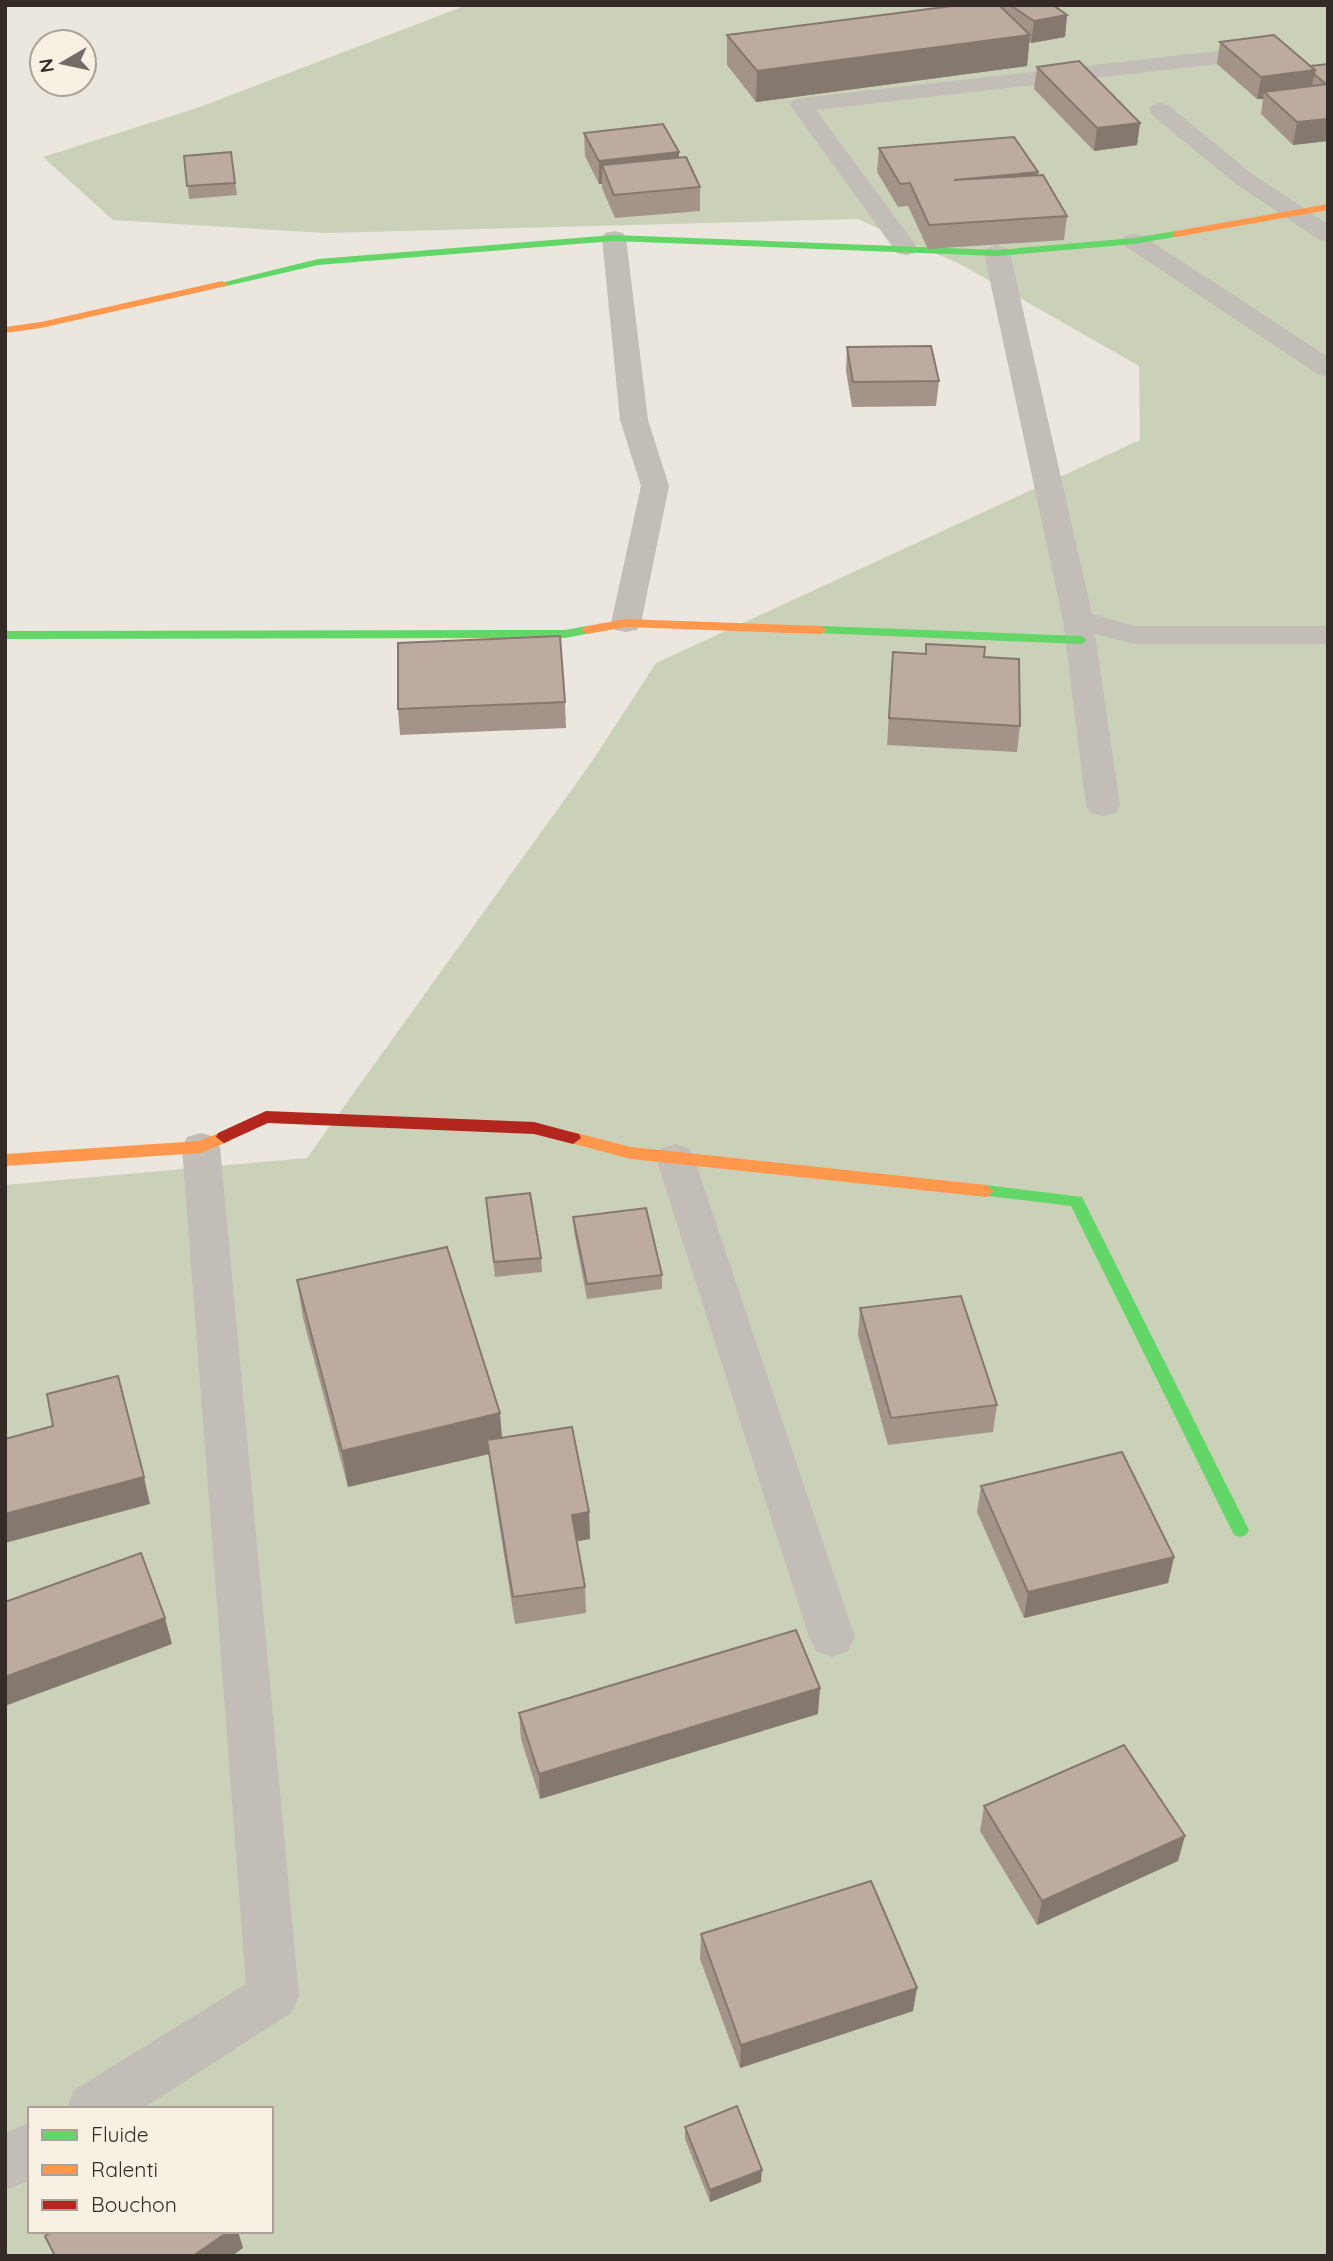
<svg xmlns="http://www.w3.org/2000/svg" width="1333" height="2261" font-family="Quicksand,sans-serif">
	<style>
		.green { fill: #cbd1b8; fill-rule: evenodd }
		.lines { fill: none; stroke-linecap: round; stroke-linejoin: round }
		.street { fill: #c3bdb7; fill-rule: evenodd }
		.fast { fill: #63d668; fill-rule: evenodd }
		.slow { fill: #ff974d; fill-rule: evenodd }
		.jam { fill: #b3261e; fill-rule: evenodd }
		.wall { fill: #a39389 }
		.shaded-wall { fill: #85786f }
		.building { fill: #beab9f; stroke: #85786f; stroke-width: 2 }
	</style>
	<rect width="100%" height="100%" fill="#ebe6de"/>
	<path class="green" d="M467,5H1328V2256H5V1185L307,1158L593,760L656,663L1140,440L1139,366L962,265L858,219L325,233L113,220L43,157L200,107ZM30,2109H271V2231H30Z"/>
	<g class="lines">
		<path class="street" d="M1270,45L1278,47L1281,52L1278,57L816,110L918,248L915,253L906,255L897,253L790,105L793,100L801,98Z
			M1160,103L1168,105L1252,174L1328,224V242L1319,240L1236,184L1152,115L1149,110L1152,105Z
			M614,231L623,233L626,238L648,420L669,486L641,623L637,630L626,632L615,630L611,623L641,486L620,420L602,238L605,233Z
			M1134,234L1143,236L1328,357V377L1319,375L1125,246L1122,241L1125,236Z
			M997,245L1006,248L1010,253L1092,614L1135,626H1328V644H1134L1095,634L1120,806L1115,813L1103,816L1091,813L1086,806L1063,620L984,253L988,248Z
			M201,1133L215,1137L220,1147L299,1996L291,2013L142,2109H66L74,2090L246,1984L182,1147L187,1137Z
			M675,1144L689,1148L694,1158L855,1637L848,1651L832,1657L816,1651L809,1637L656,1158L661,1148Z
			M30,2122V2180L8,2189L5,2188V2133Z"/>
		<path class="fast" d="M1176,231L1180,232V236L1134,244L997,256L614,241L318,265L222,287L217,284L318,259L614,235L997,250L1134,238Z
			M587,626L593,630L591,633L565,638L5,639V631L565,630Z
			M821,626L1081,636L1087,640L1081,644L817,633L815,630Z
			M986,1185L1082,1197L1249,1530L1246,1535L1240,1537L1234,1535L1071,1206L980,1195L978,1191Z"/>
		<path class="slow" d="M1328,204V210L1176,237L1171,234L1176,231Z
			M222,281L227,284L226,286L41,328L5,333V327L41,322Z
			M626,619L821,626L827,630L821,634L626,627L587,634L581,630L587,626Z
			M224,1131L230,1133L232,1137L230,1141L201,1153L5,1166V1154L199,1141Z
			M573,1132L631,1147L986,1185L994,1191L986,1197L631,1159L567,1142L565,1138Z"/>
		<path class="jam" d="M266,1111L534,1122L579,1134L581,1138L573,1144L534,1134L268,1123L224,1143L216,1137L218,1133Z"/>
	</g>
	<path class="wall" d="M960,5H1053L1067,15L1065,37L1031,43L1029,42L1027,66L756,102L727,65V35Z
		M1220,42L1310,66L1328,64V141L1293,145L1261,114L1263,99H1257L1217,64Z
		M1037,67L1140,123L1137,145L1094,151L1034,89Z
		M584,133L679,152V158L700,187V211L615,218L602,188V184H599L585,156Z
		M879,148L1038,172V175L1067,216L1064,240L928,249L908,206L898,207L877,172Z
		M231,152L237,195L189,199L184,156Z
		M847,347L939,381L936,406L852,407L846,371Z
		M926,644L984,657L1020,726L1017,752L887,745L893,652L925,654Z
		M565,702L566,728L400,735L398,709Z
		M486,1198L541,1258L542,1272L495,1277Z
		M573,1217L662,1275V1289L587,1299L574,1231Z
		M297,1280L502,1438L589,1512L590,1539L576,1541L585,1587L586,1613L515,1624L490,1466L489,1454L348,1487L303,1318Z
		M860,1308L997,1405L993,1432L888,1445L858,1335Z
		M981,1486L1174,1557L1168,1583L1024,1618L977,1512Z
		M519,1713L818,1714L540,1799L521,1739Z
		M984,1806L1178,1861L1037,1925L980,1831Z
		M701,1934L913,2011L740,2068L700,1959Z
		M685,2127L761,2182L710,2202L685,2139Z"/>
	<path class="shaded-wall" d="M1067,15L1065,37L1031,43L1034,21Z
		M1030,35L1027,66L756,102L757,71Z
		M1315,70L1311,92H1264L1263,99H1257L1261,77Z
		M1328,119V141L1293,145L1297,122Z
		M1140,123L1137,145L1094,151L1097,128Z
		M679,152V175L602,165V184H599V161Z
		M1038,172L1036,195L954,180Z
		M500,1413L503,1450L487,1440L489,1454L348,1487L342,1451Z
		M144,1477L150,1504L5,1543V1514Z
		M589,1512L590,1539L573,1542L572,1515Z
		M1174,1557L1168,1583L1024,1618L1028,1592Z
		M165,1618L172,1644L5,1706V1677Z
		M820,1688L818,1714L540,1799L539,1774Z
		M1185,1836L1178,1861L1037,1925L1042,1901Z
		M917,1988L913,2011L740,2068L741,2045Z
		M762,2170L761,2182L710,2202V2190Z
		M229,2231H238L243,2248L232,2256H193Z"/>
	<path class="building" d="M960,5H999L1030,35L757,71L727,35Z
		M1010,5H1053L1067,15L1034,21Z
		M1274,35L1315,70L1261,77L1220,42Z
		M1079,61L1140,123L1097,128L1037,67Z
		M1328,64V84H1326L1314,74L1315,70L1310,66Z
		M1328,84V119L1297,122L1264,92Z
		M663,124L679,152L599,161L584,133Z
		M1014,137L1038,172L954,180L1043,175L1067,216L929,225L910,183L900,184L879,148Z
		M231,152L235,183L187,186L184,156Z
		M686,157L700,187L614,195L602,165Z
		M931,346L939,381L853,382L847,347Z
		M560,636L565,702L398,709V643Z
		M926,644L985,647L984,657L1019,659L1020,726L889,718L893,652L926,654Z
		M530,1193L541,1258L494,1262L486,1198Z
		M646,1208L662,1275L587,1284L573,1217Z
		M447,1247L500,1413L342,1451L297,1280Z
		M961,1296L997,1405L891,1418L860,1308Z
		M118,1376L144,1477L5,1514V1439L53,1426L47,1394Z
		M572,1427L589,1512L572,1515L585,1587L513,1597L487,1440Z
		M1122,1452L1174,1557L1028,1592L981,1486Z
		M141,1553L165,1618L5,1677V1602Z
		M796,1630L820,1688L539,1774L519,1713Z
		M1124,1745L1185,1836L1042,1901L984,1806Z
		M871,1881L917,1988L741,2045L701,1934Z
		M737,2106L762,2170L710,2190L685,2127Z
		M53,2231H229L193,2256H55L45,2236Z"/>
	<rect width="1333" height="2261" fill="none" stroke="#342b26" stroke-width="14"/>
	<rect x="28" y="2107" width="245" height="126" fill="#f9f0e4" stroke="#aaa198" stroke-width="2"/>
	<rect x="42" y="2130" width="35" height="10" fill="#63d668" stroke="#aaa198" stroke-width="2"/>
	<text x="91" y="2142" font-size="21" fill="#342b26">Fluide</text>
	<rect x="42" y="2165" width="35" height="10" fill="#ff974d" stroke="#aaa198" stroke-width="2"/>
	<text x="91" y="2177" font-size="21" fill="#342b26">Ralenti</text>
	<rect x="42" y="2200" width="35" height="10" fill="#b3261e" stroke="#aaa198" stroke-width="2"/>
	<text x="91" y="2212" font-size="21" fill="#342b26">Bouchon</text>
	<g transform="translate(63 63) rotate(261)"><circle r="33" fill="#f9f0e4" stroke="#aaa198" stroke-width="2"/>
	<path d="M0-5L12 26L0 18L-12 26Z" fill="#746c66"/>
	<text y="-10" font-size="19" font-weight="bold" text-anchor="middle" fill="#342b26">N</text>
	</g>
</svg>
